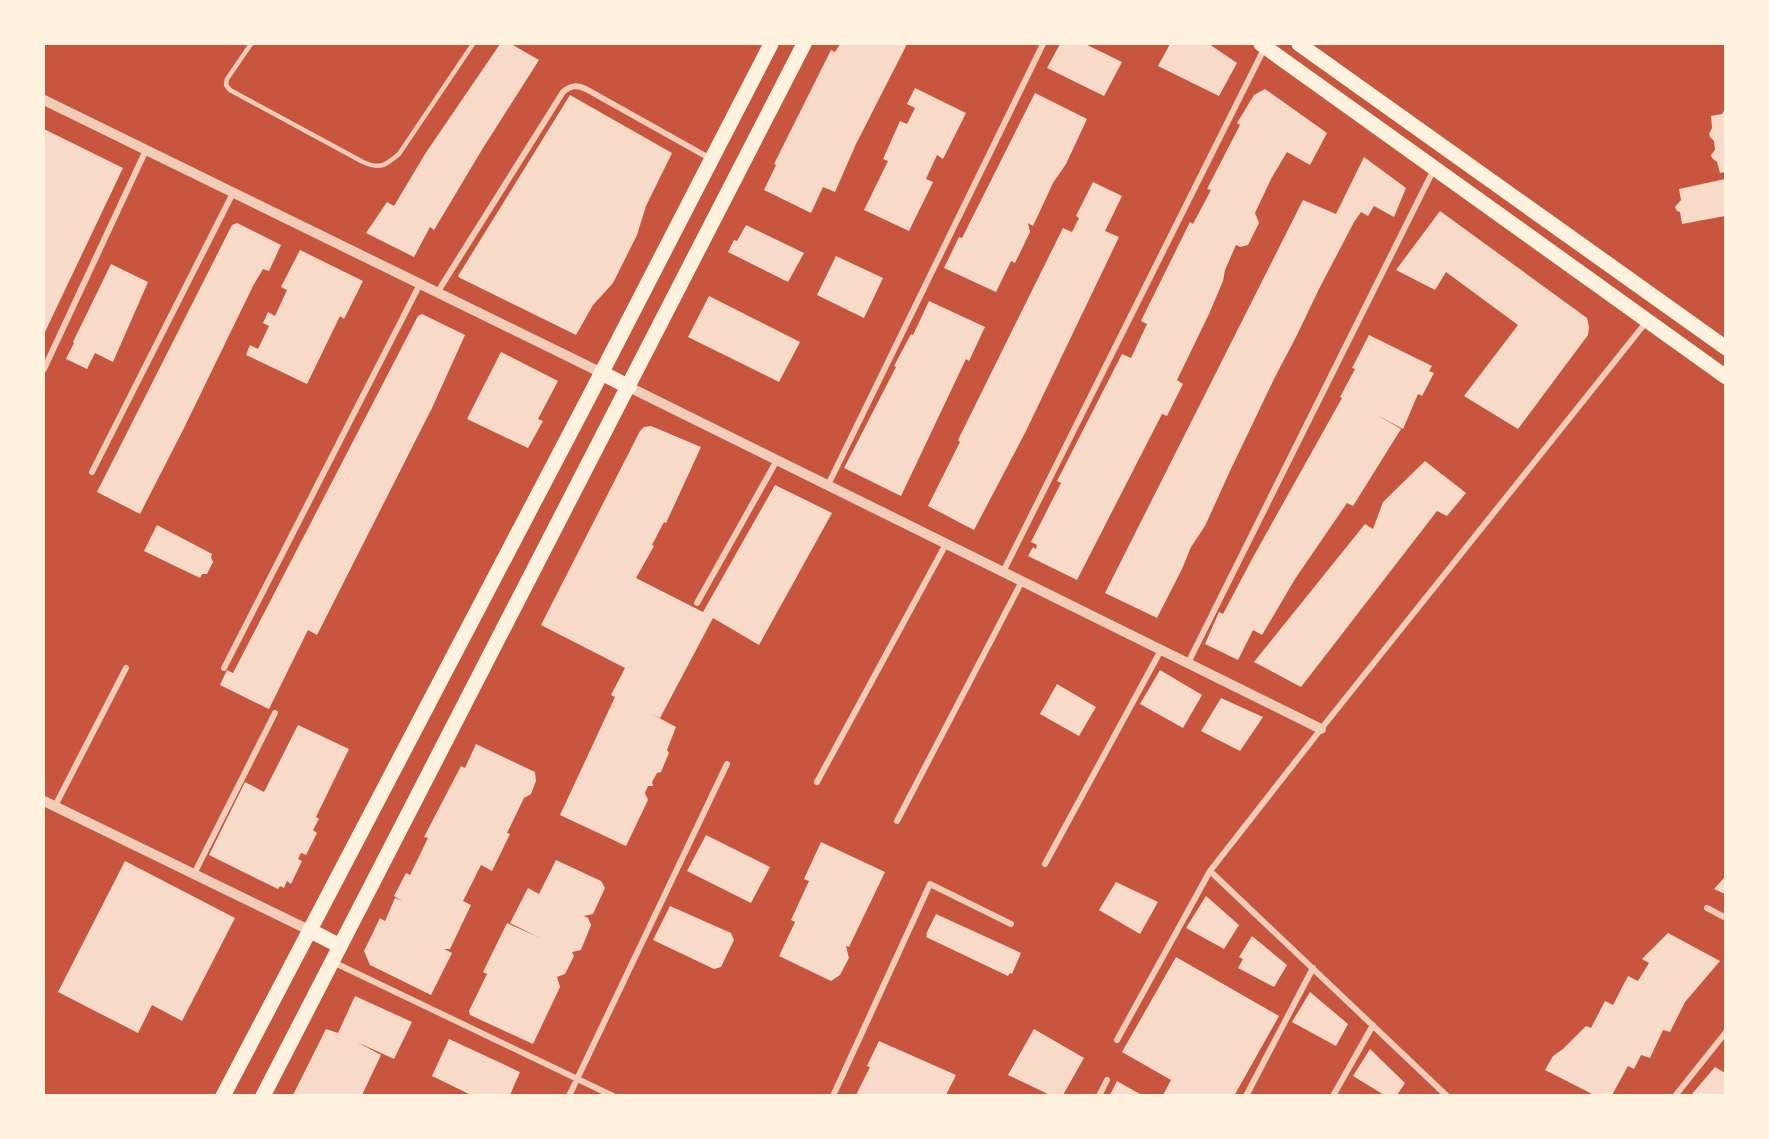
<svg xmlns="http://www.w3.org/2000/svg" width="1769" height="1139" font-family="'Asap Condensed',sans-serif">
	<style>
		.building { fill: #f7dbc8 }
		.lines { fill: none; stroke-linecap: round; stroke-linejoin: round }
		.service { stroke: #f1ccb7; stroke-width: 4.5 }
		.minor { stroke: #f1ccb7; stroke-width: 6 }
		.tertiary { stroke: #f1ccb7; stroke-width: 10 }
		.primary { stroke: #fff3e0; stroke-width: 15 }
	</style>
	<rect width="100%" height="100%" fill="#c8553d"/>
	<path class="building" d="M500,44H511L539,60L483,148L434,230L430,227L414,257L366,233L387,202L394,206L425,154Z
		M840,44H907L856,144L835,192L823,187L811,213L764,190L776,165L774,164L831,50L835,52Z
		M1060,44H1085L1122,62L1104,96L1047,68Z
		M1170,44H1209L1237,63L1219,96L1158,66Z
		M915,88L966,113L943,159L937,155L926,179L933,182L909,231L864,210L888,161L883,159L900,121L907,124L915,108L907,104Z
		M1265,89L1327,133L1310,165L1287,152L1271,179L1255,213L1259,223L1248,245L1240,247L1236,245L1225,270L1223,281L1209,314L1177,380L1183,384L1167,416L1162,414L1077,580L1028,556L1033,547L1036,549L1037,545L1031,542L1061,483L1057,481L1122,354L1131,358L1147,324L1141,321L1190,222L1193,224L1211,190L1207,189L1240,125L1237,123L1254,95Z
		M1035,93L1087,119L1066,164L1053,183L1033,226L1028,223L1030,232L1015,263L1011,261L996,292L944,268L959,237L962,238Z
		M570,95L672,153L646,206L637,235L613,283L593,305L576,335L460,278L458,276Z
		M1725,109V172L1720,173L1717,162L1712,158L1711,155L1715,150L1714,141L1710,137L1709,134L1712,128L1711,116L1722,114Z
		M44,129L123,168L44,334Z
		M1364,157L1406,188L1394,217L1374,206L1368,216L1361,212L1354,222L1319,289L1297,335L1275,377L1230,471L1205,526L1191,547L1182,569L1157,618L1105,593L1303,200L1336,214Z
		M1725,179V216L1682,224L1680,212L1677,211L1675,207L1681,200L1679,189Z
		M1093,182L1122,196L1105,231L1119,237L1025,433L974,530L928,506L960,442L958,440L1058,238L1063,228L1072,232L1079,218L1076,216Z
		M1440,211L1587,318L1589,327L1588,335L1518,429L1464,396L1518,325L1446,272L1435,290L1396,270Z
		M237,223L281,245L269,271L263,269L253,286L184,428L140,514L97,492L232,225Z
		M746,225L804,253L788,282L728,252L734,240L737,241Z
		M300,250L363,281L344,319L340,316L307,384L246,355L250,345L258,349L269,326L263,323L268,312L275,316L287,290L281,287Z
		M836,256L883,278L864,318L817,295Z
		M111,264L148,282L113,362L95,353L87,369L66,359L74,343L73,342Z
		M709,296L800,342L779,382L688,337Z
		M929,301L985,327L969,361L966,359L901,496L844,468L896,367L894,366L911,334L913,335Z
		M422,314L465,335L432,408L317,635L308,630L269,709L220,685L227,670L233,673L418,316Z
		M1369,335L1432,366L1429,371L1434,373L1422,396L1418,394L1403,429L1377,415L1401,429L1353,506L1347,503L1295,579L1262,635L1253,630L1238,660L1205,644L1219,612L1223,614L1252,559L1342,398L1340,397L1355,369L1352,368Z
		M501,352L558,381L538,419L543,421L528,448L467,419Z
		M651,426L701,447L666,523L664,522L652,545L654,546L636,578L703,612L775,485L832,513L759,645L713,618L660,718L650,713L676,727L667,750L669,753L661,772L657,773L652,782L653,786H648L645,793L648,800L626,846L560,815L615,697L611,695L625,668L541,625L640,431L644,427Z
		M1425,461L1466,493L1447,516L1437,511L1301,687L1254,662L1365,524L1373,529L1383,502Z
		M157,525L212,554L211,557L213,562L207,574H202L200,578L144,551Z
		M1160,670L1202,695L1183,728L1140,704Z
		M1057,684L1096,707L1079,736L1040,714Z
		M1221,698L1263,717L1240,751L1201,731Z
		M298,725L349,749L316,817L319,819L313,830L317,833L306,855L301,853L298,859L302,861L291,884L287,881L284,888L280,886L278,889L209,855L245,782L264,792Z
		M476,744L535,772L536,781L531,794L524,798L507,833L510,834L492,871L481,865L463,901L471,905L450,949H444L452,953L431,995L370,965L364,951L380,918L385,921L395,898L402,901L394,896L406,873L410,875L428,838L424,837L461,766L465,768Z
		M706,835L770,867L751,903L687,871Z
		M821,842L885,872L849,947L846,946L849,958L840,975L831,981L779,956L795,922L791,920L809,881L804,879Z
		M556,860L601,881L605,888L593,914L584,916L588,918L591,925L581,950L572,952L574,956L565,974L557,977L560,987L533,1044L470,1015L469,1011L487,974L483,972L507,923L540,938L510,923L528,888L539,894Z
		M125,861L235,918L182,1021L152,1005L138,1033L58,992Z
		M1725,877V894L1714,889Z
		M1116,882L1158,902L1140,934L1099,910Z
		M1206,896L1239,925L1224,949L1186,928Z
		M670,906L731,933L734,940L721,967L714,969L653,940Z
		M936,914L1021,953L1012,974L1010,973L1008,976L926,937L927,935L926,934Z
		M1668,933L1720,961L1685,1002L1670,1032L1663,1030L1650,1058L1641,1055L1634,1069L1628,1066L1612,1095H1594L1545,1070L1553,1056L1563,1049L1586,1026L1591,1028L1605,1001L1613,1005L1628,976L1638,981L1649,963L1642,959Z
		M1252,936L1287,965L1274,987L1238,968L1243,959L1239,957Z
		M1176,957L1279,1016L1234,1096L1163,1095L1171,1080L1122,1052Z
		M1310,992L1348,1024L1336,1046L1292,1022Z
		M355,996L412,1022L394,1059L357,1042L381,1055L362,1095H293L326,1029L338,1033Z
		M1034,1029L1084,1058L1063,1095H1050L1008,1075Z
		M449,1039L520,1072L510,1095H471L432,1076Z
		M879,1041L956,1075L946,1095H856L870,1067L867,1066Z
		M1370,1049L1405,1083L1397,1095H1384L1353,1076Z
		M1715,1067L1725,1073V1095H1691Z
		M1117,1081L1122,1084L1142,1095H1110Z"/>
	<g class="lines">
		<path class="service" d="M251,44L227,79L226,85L230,90L363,162C380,170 386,165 399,154L473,44"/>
		<path class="minor" d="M437,293L563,92C571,85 577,85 586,89L711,159
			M44,369L146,150
			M92,472L233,193
			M828,485L1043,44
			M1003,572L1265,47
			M697,603L777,460
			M1188,663L1434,169
			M224,668L420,284
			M817,782L946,544
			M55,806L126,668
			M897,821L1022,581
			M1045,864L1161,650
			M1210,871L1447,1096
			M194,874L275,713
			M1707,908L1726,918
			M333,962L613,1096
			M1117,1040L1210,871L1321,729L1647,321
			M569,1096L727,764
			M833,1096L930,884L1011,924
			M1099,1096L1107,1080
			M1246,1096L1313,968
			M1333,1096L1373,1025
			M1675,1096L1726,1032"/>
		<path class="tertiary" d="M44,100L602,373
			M629,387L1321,729
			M44,801L311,931"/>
		<path class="primary" d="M1261,44L1726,377
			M1299,44L1726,348
			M602,373L629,387
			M311,931L340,946
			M223,1096L588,399L771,44
			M263,1096L804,44"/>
	</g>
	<rect width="1769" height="1139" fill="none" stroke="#fff3e0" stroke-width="90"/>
</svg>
